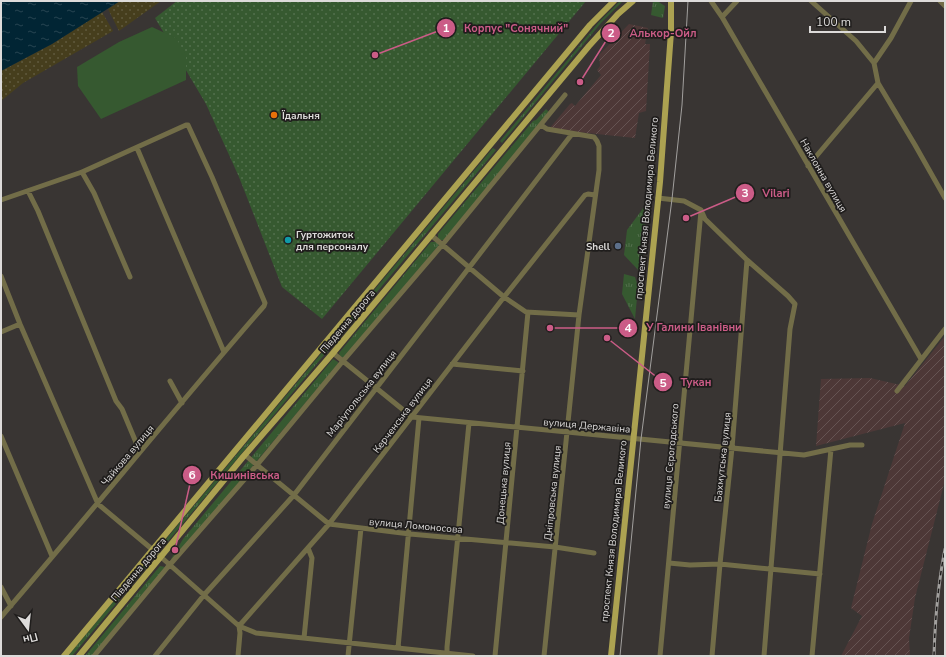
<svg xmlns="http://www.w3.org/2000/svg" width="946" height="657" font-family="'Nunito Sans',sans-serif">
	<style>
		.industrial { fill: url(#industrial-furrows) }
		.grass { fill: url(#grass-tufts) }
		.sand { fill: url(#sand-dots) }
		.park { fill: url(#park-dots) }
		.pitch { fill: #365930 }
		.water { fill: url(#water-ripples) }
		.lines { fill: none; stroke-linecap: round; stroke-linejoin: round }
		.minor { stroke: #726d48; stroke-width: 5 }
		.major { stroke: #aca251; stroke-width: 6 }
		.tram { stroke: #a2a09e; stroke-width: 1 }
		.rail-casing { stroke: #a2a09e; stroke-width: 3 }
		.rail { stroke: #1f1d1c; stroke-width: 1.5; stroke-dasharray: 4.5; stroke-linecap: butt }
		.food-dot { fill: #e8710a; stroke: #1f1d1c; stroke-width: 1.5 }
		.culture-dot { fill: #0f9aa8; stroke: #1f1d1c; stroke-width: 1.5 }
		.service-dot { fill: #5c6f8a; stroke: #1f1d1c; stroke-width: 1.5 }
		.labels { text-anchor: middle; stroke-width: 3.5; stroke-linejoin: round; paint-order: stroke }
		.poi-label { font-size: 10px; font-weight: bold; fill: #dddbda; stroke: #1f1d1c; text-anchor: start }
		.street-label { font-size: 10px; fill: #dddbda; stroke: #1f1d1c }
		.leader { fill: none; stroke: #cb5c87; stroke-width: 1.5 }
		.callout-dot { fill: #cb5c87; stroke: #1f1d1c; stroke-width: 1.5 }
		.mark-label { font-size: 12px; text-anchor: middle; font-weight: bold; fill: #fff }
		.callout-label { font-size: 11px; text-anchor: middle; font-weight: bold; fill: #cb5c87; stroke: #1f1d1c; stroke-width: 3.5; stroke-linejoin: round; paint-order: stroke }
	</style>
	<defs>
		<pattern id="industrial-furrows" width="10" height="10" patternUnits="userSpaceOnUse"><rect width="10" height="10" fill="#4d3837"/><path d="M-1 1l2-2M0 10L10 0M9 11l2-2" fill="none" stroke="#665453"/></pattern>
		<pattern id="grass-tufts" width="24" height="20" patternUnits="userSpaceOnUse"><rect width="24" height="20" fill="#365930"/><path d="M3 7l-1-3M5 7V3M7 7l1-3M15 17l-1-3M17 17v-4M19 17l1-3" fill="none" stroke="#53704d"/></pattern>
		<pattern id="sand-dots" width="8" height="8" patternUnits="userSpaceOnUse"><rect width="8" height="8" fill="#463e1d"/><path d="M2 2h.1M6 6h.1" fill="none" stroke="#60593d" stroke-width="1.8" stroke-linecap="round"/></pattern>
		<pattern id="park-dots" width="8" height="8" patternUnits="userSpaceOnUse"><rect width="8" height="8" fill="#365930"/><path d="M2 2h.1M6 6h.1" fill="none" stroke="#53704d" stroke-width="1.8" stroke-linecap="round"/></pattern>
		<pattern id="water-ripples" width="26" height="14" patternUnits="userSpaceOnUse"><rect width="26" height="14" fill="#012534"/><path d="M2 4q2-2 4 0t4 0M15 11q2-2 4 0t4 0" fill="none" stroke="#264451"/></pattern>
	</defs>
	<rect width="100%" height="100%" fill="#393533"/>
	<path class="industrial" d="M629,24L648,28L645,44H650L646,111L639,113L635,138L549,129L570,104L572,103L575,106L601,75L597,70L600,66L599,55Z
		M945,336V480L915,598L909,638L910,656H841L862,616L851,608L872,524L905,423L816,446L821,379L870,378L905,386Z"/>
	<path class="grass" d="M620,1H623L601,23L502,143L500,141L599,22Z
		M653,1H657L665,6L663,18L651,15Z
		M546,109L549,112L444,240H440L438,238V234L533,121L536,120Z
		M493,148L496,150L164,546L162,544Z
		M647,203L641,273L624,255L627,230Z
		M431,242H437L439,245L344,358L340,356L339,353Z
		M624,274L635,277L638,287L635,319L622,294Z
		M333,359L338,362V364L173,561L171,559L183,539Z
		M148,560L151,562L72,656H68Z
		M160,566L165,567V568L92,656H85Z"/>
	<path class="sand" d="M120,1H161L119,31L108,9Z
		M102,12L113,31L23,83L1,101V71L52,44Z"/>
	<path class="park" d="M177,1H586L322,319L282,287L239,177L206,104L155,18Z"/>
	<path class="pitch" d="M152,27L176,38L186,55V80L101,119L78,86L77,67L119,42Z"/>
	<path class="water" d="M1,1H120L52,44L1,71Z"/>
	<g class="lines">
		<path class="minor" d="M711,1L722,17L921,359
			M811,1L856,41L874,63L878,83L915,145L945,198
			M940,1L945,6
			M722,17L737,1
			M874,63L891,38L911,1
			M541,125L547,129L594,137L597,141L599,146V170L579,315L544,656
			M137,148L224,352
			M808,166L878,83
			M82,172L94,193L130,277
			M28,191L38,211L116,401L122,409L140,452
			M658,198L684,201L701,210L705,219L747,260L788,296L795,304L790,329L764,656
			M1,200L82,172L186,125H188L212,177L265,303L264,306C175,408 90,514 1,617
			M431,235L504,297L526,312L579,315
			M1,276L20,324L98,504L153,550L239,626L256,633L473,656
			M1,332L20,324
			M333,353L412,417L804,455L850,445H862
			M452,364L523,371
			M170,381L182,403
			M897,391L945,329
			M1,436L52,556
			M245,455L329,524L410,534L555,547L594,553
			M669,563L690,565L720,564L820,574
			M1,587L11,606
			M304,638L312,558L308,548
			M398,648L419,418
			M447,655V647L469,423
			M94,656L167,568L257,465L343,361L443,244L565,95
			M155,656L204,595L294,495L572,134
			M238,656L240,633L239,626L329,524L504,297L585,195L588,194L595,195
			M348,656L361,528
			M495,656L528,312
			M660,656L701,211
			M712,656L720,564L732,448L747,260
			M812,656L831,449"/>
		<path class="major" d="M64,656L590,25L614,1
			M79,656L243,457L333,353L589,46L618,14L633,1
			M611,656L660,182L671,32V1"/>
		<path class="tram" d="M620,656L641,439L672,199L682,105L688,1"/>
		<g class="rail-casing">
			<path id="rail" d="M934,656C935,620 938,584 945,549"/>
		</g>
		<use href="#rail" class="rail"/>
	</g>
	<circle class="food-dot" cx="274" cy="115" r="4"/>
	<circle class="culture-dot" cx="288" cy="240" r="4"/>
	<circle class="service-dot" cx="618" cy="246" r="4"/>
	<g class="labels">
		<g class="poi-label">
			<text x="282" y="119">Їдальня</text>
			<text x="296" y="238">Гуртожиток<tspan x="296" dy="12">для персоналу</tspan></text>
			<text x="610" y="250" text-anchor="end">Shell</text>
		</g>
		<g class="street-label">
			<text transform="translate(824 175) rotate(60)" y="4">Наклонна вулиця</text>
			<text transform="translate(646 208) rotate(-85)" y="4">проспект Князя Володимира Великого</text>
			<text transform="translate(347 321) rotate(-50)" y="4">Південна дорога</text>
			<text transform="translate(361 393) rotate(-52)" y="4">Маріупольська вулиця</text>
			<text transform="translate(402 415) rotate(-53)" y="4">Керченська вулиця</text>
			<text transform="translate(587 425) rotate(5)" y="4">вулиця Державіна</text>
			<text transform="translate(127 455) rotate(-50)" y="4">Чайкова вулиця</text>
			<text transform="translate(670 456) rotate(-85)" y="4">вулиця Сєрогодського</text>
			<text transform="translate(722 457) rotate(-84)" y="4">Бахмутська вулиця</text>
			<text transform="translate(503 483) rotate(-85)" y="4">Донецька вулиця</text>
			<text transform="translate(552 493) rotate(-84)" y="4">Дніпровська вулиця</text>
			<text transform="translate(416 525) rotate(5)" y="4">вулиця Ломоносова</text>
			<text transform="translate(613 531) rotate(-84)" y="4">проспект Князя Володимира Великого</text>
			<text transform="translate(138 569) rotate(-50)" y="4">Південна дорога</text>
		</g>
	</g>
	<path class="leader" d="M375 55L446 28M580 82L611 33M686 218L745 193M550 328L628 328M607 338L663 382M175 550L192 475"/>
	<g class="callout-dot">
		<circle cx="375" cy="55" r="4"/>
		<circle cx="580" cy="82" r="4"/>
		<circle cx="686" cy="218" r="4"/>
		<circle cx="550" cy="328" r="4"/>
		<circle cx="607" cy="338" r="4"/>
		<circle cx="175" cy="550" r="4"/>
		<circle cx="446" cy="28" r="10"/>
		<circle cx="611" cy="33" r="10"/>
		<circle cx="745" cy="193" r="10"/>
		<circle cx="628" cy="328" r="10"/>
		<circle cx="663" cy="382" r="10"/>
		<circle cx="192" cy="475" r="10"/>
	</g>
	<g class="mark-label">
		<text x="446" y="32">1</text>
		<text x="611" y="37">2</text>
		<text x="745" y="197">3</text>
		<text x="628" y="332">4</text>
		<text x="663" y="387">5</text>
		<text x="192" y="479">6</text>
	</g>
	<g class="callout-label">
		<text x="516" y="32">Корпус "Сонячний"</text>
		<text x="663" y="37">Алькор-Ойл</text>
		<text x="776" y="197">Vilari</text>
		<text x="694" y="331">У Галини Іванівни</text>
		<text x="696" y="386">Тукан</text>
		<text x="245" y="479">Кишинівська</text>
	</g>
	<rect width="946" height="657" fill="none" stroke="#dddbda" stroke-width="4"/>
	<g transform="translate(28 629) rotate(165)" stroke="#1f1d1c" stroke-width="3" paint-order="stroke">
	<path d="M0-3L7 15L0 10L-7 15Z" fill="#dddbda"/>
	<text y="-6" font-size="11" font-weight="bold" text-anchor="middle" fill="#dddbda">Пн</text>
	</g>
	<path d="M810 26v6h75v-6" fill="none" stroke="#dddbda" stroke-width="2"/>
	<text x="816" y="26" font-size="12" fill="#dddbda" stroke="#1f1d1c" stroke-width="3" paint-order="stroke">100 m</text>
</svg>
